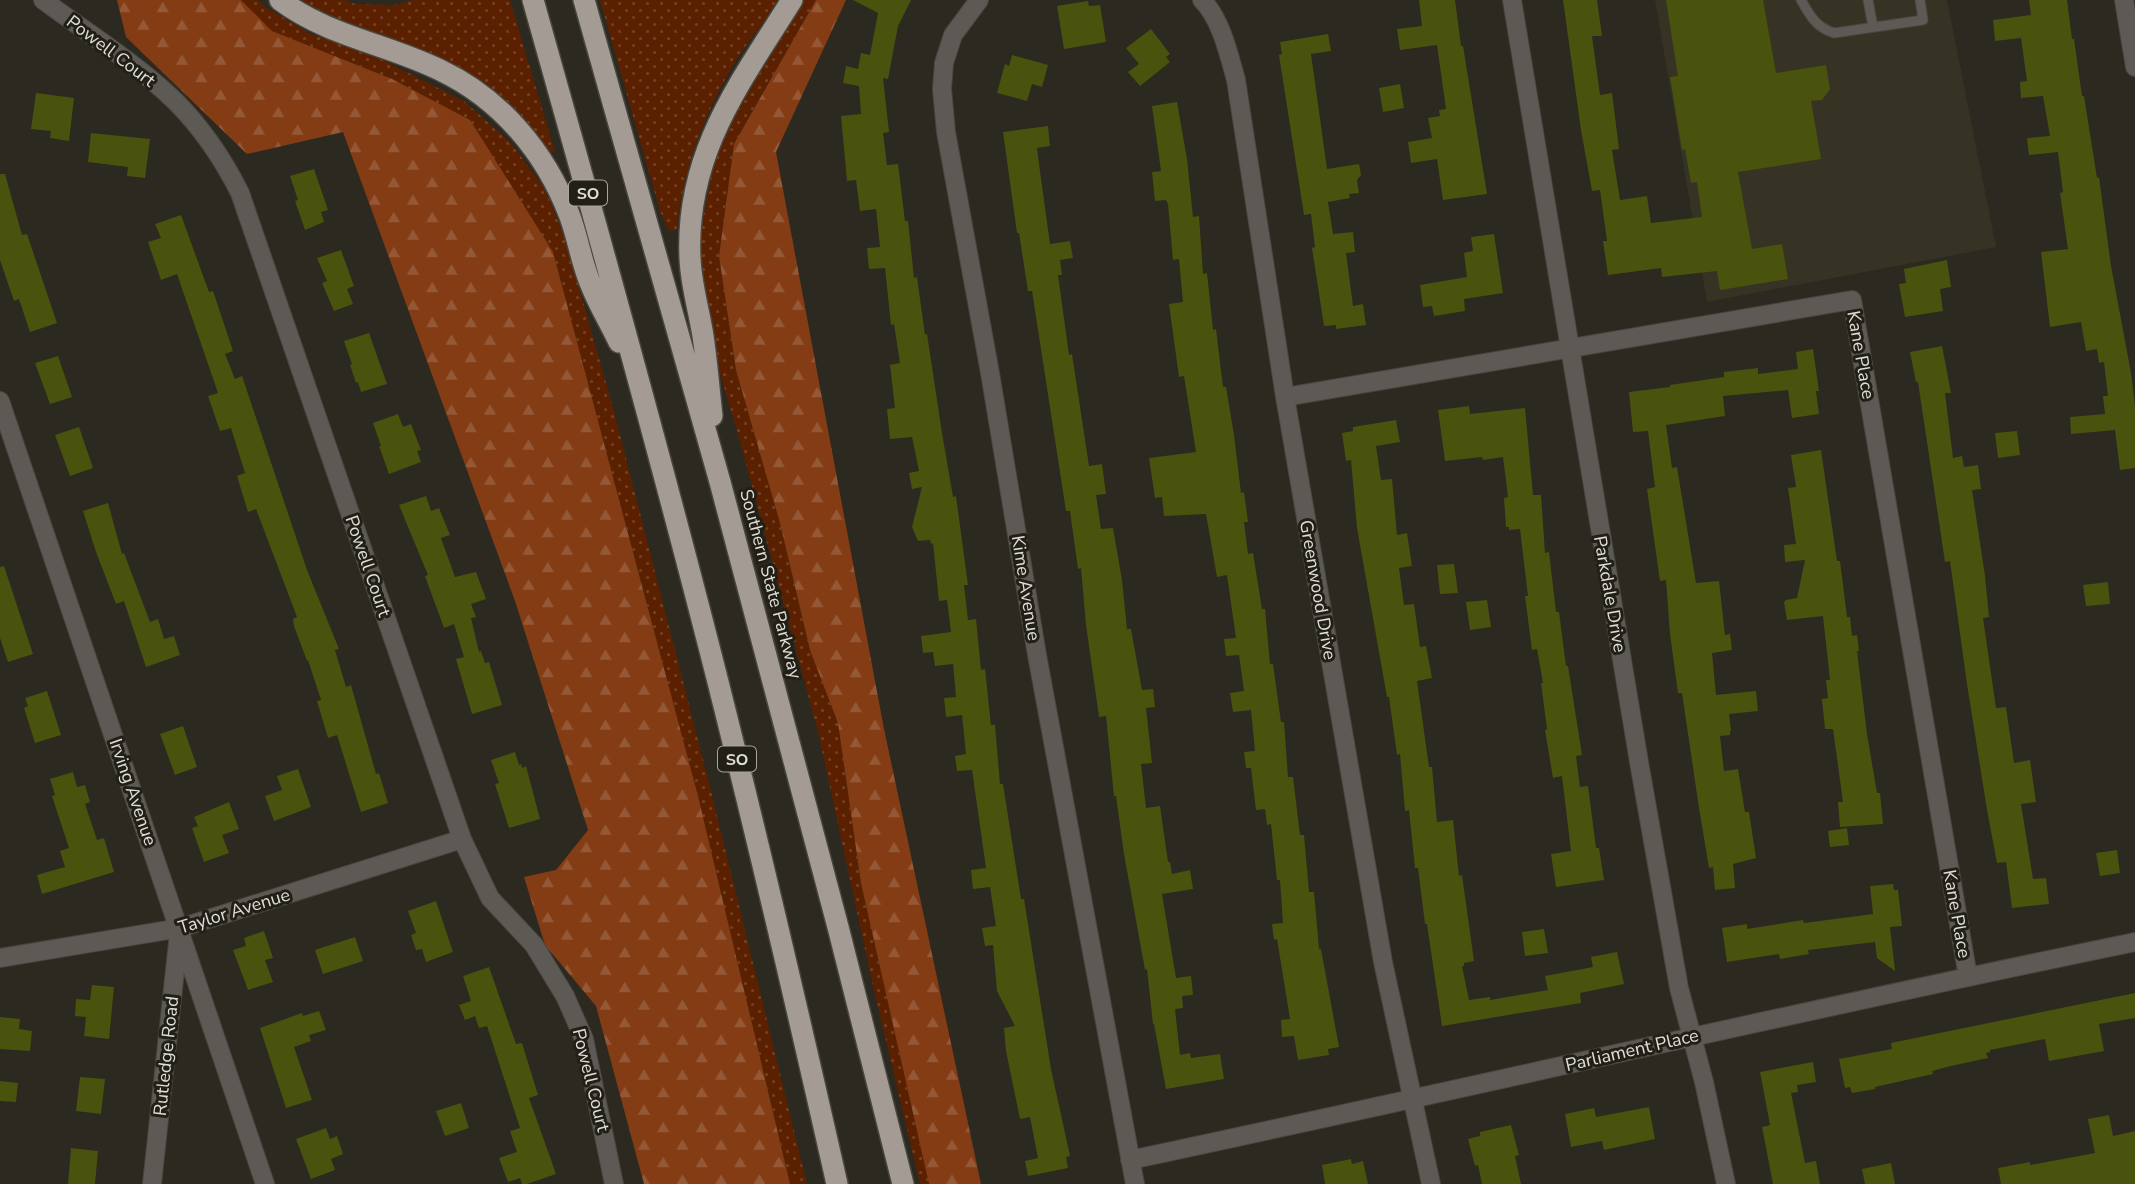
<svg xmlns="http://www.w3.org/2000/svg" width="2135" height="1184" font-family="'Nunito Sans',sans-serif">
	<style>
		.built { fill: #373324 }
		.grass { fill: url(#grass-dots) }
		.forest { fill: url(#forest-firs) }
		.building { fill: #49530e }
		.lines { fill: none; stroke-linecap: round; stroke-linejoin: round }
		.service-casing { stroke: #48463e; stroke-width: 11 }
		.minor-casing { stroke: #48463e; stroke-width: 20 }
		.motorway-casing { stroke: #48463e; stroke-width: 24 }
		.service { stroke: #5d5a56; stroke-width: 9 }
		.minor { stroke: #5d5a56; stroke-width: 18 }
		.motorway { stroke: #a49c94; stroke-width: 21 }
		.labels { text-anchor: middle; stroke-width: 6; stroke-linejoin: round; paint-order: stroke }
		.shield { fill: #221f17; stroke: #a7a59f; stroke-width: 2 }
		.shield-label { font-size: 16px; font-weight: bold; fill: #e0ded9 }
		.street-label { font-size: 18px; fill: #e0ded9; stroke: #221f17 }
	</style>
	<defs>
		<pattern id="grass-dots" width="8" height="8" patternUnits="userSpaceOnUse" patternTransform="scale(1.75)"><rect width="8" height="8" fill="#5a2000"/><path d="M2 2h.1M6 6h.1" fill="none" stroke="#714025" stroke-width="1.8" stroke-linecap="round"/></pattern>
		<pattern id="forest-firs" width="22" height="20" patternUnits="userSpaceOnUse" patternTransform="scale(1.75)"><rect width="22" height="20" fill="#843c15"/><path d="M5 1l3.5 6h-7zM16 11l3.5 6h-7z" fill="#955836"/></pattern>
	</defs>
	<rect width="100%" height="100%" fill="#2b2920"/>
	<path class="built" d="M1655,0H1947L1996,247L1707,302Z"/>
	<path class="grass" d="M241,0H258L265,7L311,34L377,57L464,101L511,143L545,189L566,241L615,415L711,791L807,1184H790L698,796L553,252L392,79L272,31Z
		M290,0H345L355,4L394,5L413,0H510L555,152L544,154L523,127L367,35Z
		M600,0H777C764,24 745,44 732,67C702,120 683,169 677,230L669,231L660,211Z
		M802,0H816L734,144L719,256L736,370L780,523L810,650L838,723L861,883L929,1184H920L873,986L818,732L738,434L699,303V240L713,166L740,100Z"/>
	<path class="forest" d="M117,0H241L272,31L392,79L470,120L553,252L698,796L790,1184H644L596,1006L545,945L524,877L556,870L588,830L515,601L343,132L247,154L126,37Z
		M816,0H846L776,152L884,729L981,1184H929L861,883L838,723L810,650L780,523L736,370L719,256L734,144Z"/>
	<path class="building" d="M853,0H911L898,26L888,79L883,78L889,132L883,133L887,165L898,164L905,221H908L914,278L917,277L925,335L927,334L942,433L953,497L956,496L968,585H964L968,620L976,619L981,670L985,669L991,725H995L1000,784H1003L1021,899H1024L1051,1069L1070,1156L1066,1157L1068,1168L1028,1176L1025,1161L1038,1158L1030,1117L1020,1119L1006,1051L1004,1028L1015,1026L997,991L993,945L985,946L982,928L996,926L990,887L973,889L971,870L986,868L972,770L957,771L955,756L966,754L962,715L946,717L944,698L956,697L953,664L935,666L933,652L923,653L921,636L951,632L947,600L939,601L933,543L931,544L930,540L918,541L912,527L922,487L912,489L909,473L919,471L912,437L890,439L887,409L895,408L890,365L900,363L894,324L891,325L885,268L869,269L867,248L880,247L876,209L860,211L856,180L847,181L841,116L861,114L859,86L843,83L846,66L858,69L861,53L870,55L878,13Z
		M1419,0H1455L1461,46H1463L1487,194L1443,200L1437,159L1411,163L1408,142L1432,138L1428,118L1440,116L1439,110L1446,109L1437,45L1400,50L1397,29L1422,26Z
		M1563,0H1597L1602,36H1592L1600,95L1612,93L1619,149L1612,150L1620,200L1647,196L1651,223L1702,217L1697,182L1691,183L1685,149L1682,150L1670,77L1678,76L1666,0H1763L1776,73L1826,65L1830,89L1822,100L1811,101L1821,159L1738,172L1752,249L1782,244L1788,279L1720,290L1717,271L1662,277L1661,268L1608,275L1603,241H1607L1600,190L1592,191L1581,130Z
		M2029,0H2067L2072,39H2074L2082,96H2084L2097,178L2099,177L2111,266L2131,373L2135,407V468L2120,470L2115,430L2071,434L2070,417L2105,414L2103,396H2108L2104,362L2099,363L2097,349L2086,351L2081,322L2050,327L2041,252L2068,249L2060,193L2063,192L2058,152L2029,155L2027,138L2050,136L2043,96L2021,98L2020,82L2027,81L2021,38L1995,41L1993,20L2031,15Z
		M1088,1L1089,6L1100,5L1106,42L1064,49L1057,6Z
		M1151,29L1170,54L1166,57L1170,62L1140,86L1128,72L1139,64L1126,48Z
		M1328,34L1331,51L1311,54L1327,169L1359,164L1361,175L1357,180L1359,193L1349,194L1350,198L1328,202L1333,234L1353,232L1355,252L1346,253L1353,306L1363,304L1366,325L1336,329V325L1324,326L1312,248L1315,247L1311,214L1304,215L1279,55L1282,54L1280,42Z
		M1012,55L1048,65L1042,87L1032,84L1027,101L997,93L1005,64L1009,66Z
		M1400,84L1404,108L1383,112L1379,88Z
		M36,93L74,98L69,141L50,138L51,131L31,129Z
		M1177,102L1187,159L1193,217L1199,216L1203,274L1207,273L1213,330L1216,329L1223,387H1226L1234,435L1241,493L1244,492L1248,522H1244L1248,554L1253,553L1262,609H1265L1270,664H1273L1281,722H1284L1288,777H1293L1300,835H1304L1309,892H1314L1319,949H1321L1339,1047L1328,1049L1329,1055L1298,1060L1294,1036L1282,1037L1281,1020L1290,1019L1277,939L1274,940L1272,924L1283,923L1280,880H1277L1271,824L1267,825L1265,809L1256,810L1251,768H1246L1244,752L1255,751L1251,710L1233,712L1230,693L1244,691L1239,655L1226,656L1224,639L1236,638L1227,575L1217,577L1206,514L1164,516L1162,497L1155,498L1149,458L1196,452L1184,376L1179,377L1169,304L1183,302L1179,259L1173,260L1168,204L1166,200L1155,201L1152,172L1161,171L1152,106Z
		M1048,126L1050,146L1037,148L1040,171L1050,244L1070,241L1073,258L1060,260L1062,275H1058L1069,355L1072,354L1089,466L1102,464L1106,494L1096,495L1101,529L1113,528L1122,580L1127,629H1131L1142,690L1153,689L1155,707L1146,708L1152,763L1141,764L1146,808L1160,806L1168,862H1170L1172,874L1190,870L1193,889L1162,894L1176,978L1191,976L1193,995L1182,996L1183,1008L1175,1009L1180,1055L1190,1053L1191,1058L1220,1054L1224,1079L1166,1089L1154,1024H1153L1147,969L1145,970L1124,854L1116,796H1114L1106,716L1099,717L1086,625L1081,568L1078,569L1070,511H1066L1032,291H1028L1019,233H1017L1003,132Z
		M91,133L150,139L145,178L127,176L128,167L88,162Z
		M314,169L328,210L321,212L324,222L305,230L295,201L298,200L290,176Z
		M0,174H5L22,235L27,234L57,323L30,332L19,299L14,301L0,260Z
		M181,215L209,292L213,291L233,351L225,354L235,379L242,376L307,570L339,649L335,650L346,687L351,685L376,774L379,773L388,803L361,812L337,735L328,738L317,701L321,700L308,660L307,661L294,626L293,619L297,617L256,509L248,512L237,476L245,473L231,428L220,431L208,396L218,393L177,274L161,280L148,242L161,238L155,224Z
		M1494,234L1503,293L1464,299L1465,311L1434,316L1432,306L1423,307L1420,285L1467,277L1464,253L1473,251L1471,237Z
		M341,250L354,286L347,289L353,304L334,311L322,283L327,281L317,258Z
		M1947,260L1951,287L1940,289L1943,311L1905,317L1899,284L1906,283L1904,269Z
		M369,333L387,384L361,392L358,382L356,383L350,365L352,364L344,341Z
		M1942,346L1951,393H1945L1953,458L1962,456L1964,467L1978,465L1981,489L1972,490L1985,576L1989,617L1983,618L1996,708L2006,707L2014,763L2030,760L2036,802L2021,804L2033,879L2046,878L2049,904L2012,908L2006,862L1997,863L1987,810L1967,684L1950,561L1945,562L1918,382H1916L1910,352Z
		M1813,349L1819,391H1816L1819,414L1792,418L1788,390L1723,396L1725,416L1666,425L1672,468L1677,467L1696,583L1719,581L1725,635L1730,634L1732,650L1712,653L1716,695L1756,691L1758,711L1729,714L1731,731H1730V735L1720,736L1724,771L1738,769L1745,812H1749L1756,858L1733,864L1735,888L1715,890L1713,867L1709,868L1699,808L1682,693H1678L1670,634L1666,580L1660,581L1647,489L1655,487L1648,431L1633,432L1629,392L1670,387V385L1724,377V372L1758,368V374L1798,369L1796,352Z
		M58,356L72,397L50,404L35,363Z
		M1469,406L1470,414L1525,408L1533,495H1541L1545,553L1549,552L1556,612H1559L1566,666H1568L1582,755L1576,756L1580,787L1588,786L1596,848H1599L1604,880L1556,887L1551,854L1571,851L1562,776L1553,778L1545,730L1547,729L1541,683H1543L1537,649L1532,650L1525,596H1528L1520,529L1509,530V527H1506L1504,498L1508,497L1503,457L1483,460L1482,457L1445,461L1438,410Z
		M398,414L403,427L411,424L421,450L417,451L421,462L389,474L379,446H381L373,423Z
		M1396,420L1400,442L1376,446L1381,480L1392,479L1397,535L1407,533L1412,566L1399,568L1404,605L1414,604L1420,647L1426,646L1432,678L1417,681L1429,767H1432L1437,822L1453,820L1459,876L1462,875L1474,961L1464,963V966H1462L1469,1000L1490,997V1000L1548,990L1545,976L1593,967L1591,957L1617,952L1624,984L1580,993L1581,1003L1442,1026L1427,924H1425L1418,868H1415L1409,810L1405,811L1400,754L1397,755L1389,697H1387L1357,528L1351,460L1346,461L1342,433L1353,431V427Z
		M79,427L93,468L70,476L55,435Z
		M2017,431L2020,455L1998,458L1995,433Z
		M1821,450L1837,561H1840L1847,617H1850L1852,636L1857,635L1859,651H1857L1867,734L1877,793H1880L1883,824L1840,827L1838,802H1843L1833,729H1825L1822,699L1828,698L1826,680H1830L1823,616L1787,620L1784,602L1786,600L1797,598L1805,560L1785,562L1784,545L1796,544L1788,488L1796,487L1791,455Z
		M426,496L431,511L439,508L450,535L441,538L455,577L476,572L486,599L471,604L476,617L471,618L479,652L481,651L485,663L489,662L502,705L472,714L456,659L464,657L454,624L444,628L425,576L428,575L399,505Z
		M108,503L122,554L124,553L150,622L158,619L164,639L174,636L180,655L146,667L124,601L116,604L96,552L83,511Z
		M1454,564L1458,593L1440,594L1437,565Z
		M4,566L33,654L8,662L0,638V567Z
		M2108,582L2110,604L2086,606L2083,585Z
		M1487,600L1491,627L1470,630L1466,602Z
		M47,691L61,735L35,743L24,708L28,706L25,698Z
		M183,726L197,767L175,775L160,734Z
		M515,752L519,765L521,764L522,768L526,766L540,819L509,828L495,784L499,783L491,760Z
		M298,769L311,807L274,821L265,796L282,790L277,776Z
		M73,772L77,787L85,785L90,802L85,804L97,840L104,838L114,872L42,894L37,875L65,867L60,851L69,848L52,796L55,795L50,779Z
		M229,802L239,829L222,835L229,853L204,862L192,828L198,826L194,817Z
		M1847,828L1849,845L1830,847L1828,831Z
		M2117,850L2120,873L2100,876L2096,853Z
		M1893,884L1894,890H1898L1902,926L1890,927L1895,971L1877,958L1875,942L1808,950L1809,954L1780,959L1779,954L1727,962L1722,928L1747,924V929L1803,920L1804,923L1873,914L1870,886Z
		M436,901L453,952L426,962L422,949L416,950L411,935L416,933L408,911Z
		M1544,929L1548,953L1525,956L1522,932Z
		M264,931L273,958L265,960L273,982L248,990L233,950L246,946L244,938Z
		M355,937L363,961L323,974L315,950Z
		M489,967L516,1044L522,1043L538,1095L529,1098L556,1174L527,1184H522L520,1178L508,1182L499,1158L517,1152L510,1131L520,1128L487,1026L479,1028L475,1016L465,1020L459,1005L471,1001L463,976Z
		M92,985L114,987L109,1039L84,1036L86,1017L75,1016L76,999L90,1000Z
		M2135,993V1018L2099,1024L2104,1051L2049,1061L2045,1039L1990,1050V1052L1986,1053L1988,1058L1951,1066L1932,1071L1933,1074L1875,1087V1089L1852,1093L1850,1087L1845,1088L1839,1059L1892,1049L1891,1043Z
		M319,1011L326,1030L309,1035L311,1041L294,1047L312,1100L286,1108L260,1028L302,1013L303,1016Z
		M0,1017L20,1019L19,1029L32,1031L30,1051L0,1049Z
		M1813,1062L1816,1082L1797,1085L1798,1092L1791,1093L1805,1163L1816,1161L1820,1184H1773L1762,1127L1770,1125L1760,1072Z
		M80,1077L105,1079L101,1114L76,1111Z
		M0,1081L18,1083L16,1102L0,1101Z
		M461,1103L469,1128L445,1136L436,1111Z
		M1649,1107L1655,1139L1604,1150L1602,1141L1571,1147L1565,1114L1594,1108L1596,1117Z
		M2109,1115L2113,1136L2135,1131V1184H2001L1998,1168L2030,1162V1165L2095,1153L2088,1119Z
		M1511,1125L1519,1155L1515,1156L1521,1184H1482L1478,1165L1475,1166L1468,1139L1480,1136V1132Z
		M326,1128L330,1139L337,1136L343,1154L331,1159L335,1170L311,1179L296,1139Z
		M71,1148L98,1151L95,1184H68Z
		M1351,1159L1352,1164L1363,1161L1368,1184H1325L1322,1165Z
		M1891,1163L1895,1184H1865L1862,1169Z"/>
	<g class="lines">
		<g class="service-casing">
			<path id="service" d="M1801,0C1810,16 1816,27 1834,33L1923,20L1920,0
				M1868,0L1873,27"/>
		</g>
		<g class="minor-casing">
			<path id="minor" d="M43,0C86,32 137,64 175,101C202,128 223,159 240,193L462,839L490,898L534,945L565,996L584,1039L614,1184
				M979,0L953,35L944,63L942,89L946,132L990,373L1037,655L1135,1184
				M1202,0C1221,19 1229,55 1236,80L1285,397L1383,962L1431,1184
				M1512,0L1640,768L1679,988L1704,1082L1726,1184
				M2124,0L2135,67
				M1285,397L1852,300L1968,977
				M0,401L265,1184
				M0,958L180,928L462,839
				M1130,1160C1465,1089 1799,1011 2135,942
				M152,1184L179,933"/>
		</g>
		<g class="motorway-casing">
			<path id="motorway" d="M280,0C328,36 387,44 440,70C501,99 545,152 569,214C578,237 581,262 591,285C599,305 610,323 619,342
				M533,0C597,227 660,453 718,682C760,849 799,1016 837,1184
				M584,0L720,482L838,927L903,1184
				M712,416C709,389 707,363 703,336C699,310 691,285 690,258C685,154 740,83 792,0"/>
		</g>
		<use href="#service" class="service"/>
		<use href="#minor" class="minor"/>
		<use href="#motorway" class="motorway"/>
	</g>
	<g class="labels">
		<g class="shield">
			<rect x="569" y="180.5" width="38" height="25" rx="5"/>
			<rect x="718" y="746.5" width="38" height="25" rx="5"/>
		</g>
		<g class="shield-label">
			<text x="588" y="199">SO</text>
			<text x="737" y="765">SO</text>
		</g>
		<g class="street-label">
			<text transform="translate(111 51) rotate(37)" y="6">Powell Court</text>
			<text transform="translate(1861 355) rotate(80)" y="6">Kane Place</text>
			<text transform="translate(368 566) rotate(71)" y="6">Powell Court</text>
			<text transform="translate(771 584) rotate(75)" y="6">Southern State Parkway</text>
			<text transform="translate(1026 588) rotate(81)" y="6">Kime Avenue</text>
			<text transform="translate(1318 590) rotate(80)" y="6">Greenwood Drive</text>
			<text transform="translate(1610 594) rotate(80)" y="6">Parkdale Drive</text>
			<text transform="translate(133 792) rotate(71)" y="6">Irving Avenue</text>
			<text transform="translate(234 911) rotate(-17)" y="6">Taylor Avenue</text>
			<text transform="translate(1957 914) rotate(80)" y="6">Kane Place</text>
			<text transform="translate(1632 1050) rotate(-13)" y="6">Parliament Place</text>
			<text transform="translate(166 1056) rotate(-84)" y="6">Rutledge Road</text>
			<text transform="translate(591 1080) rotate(76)" y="6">Powell Court</text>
		</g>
	</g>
</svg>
